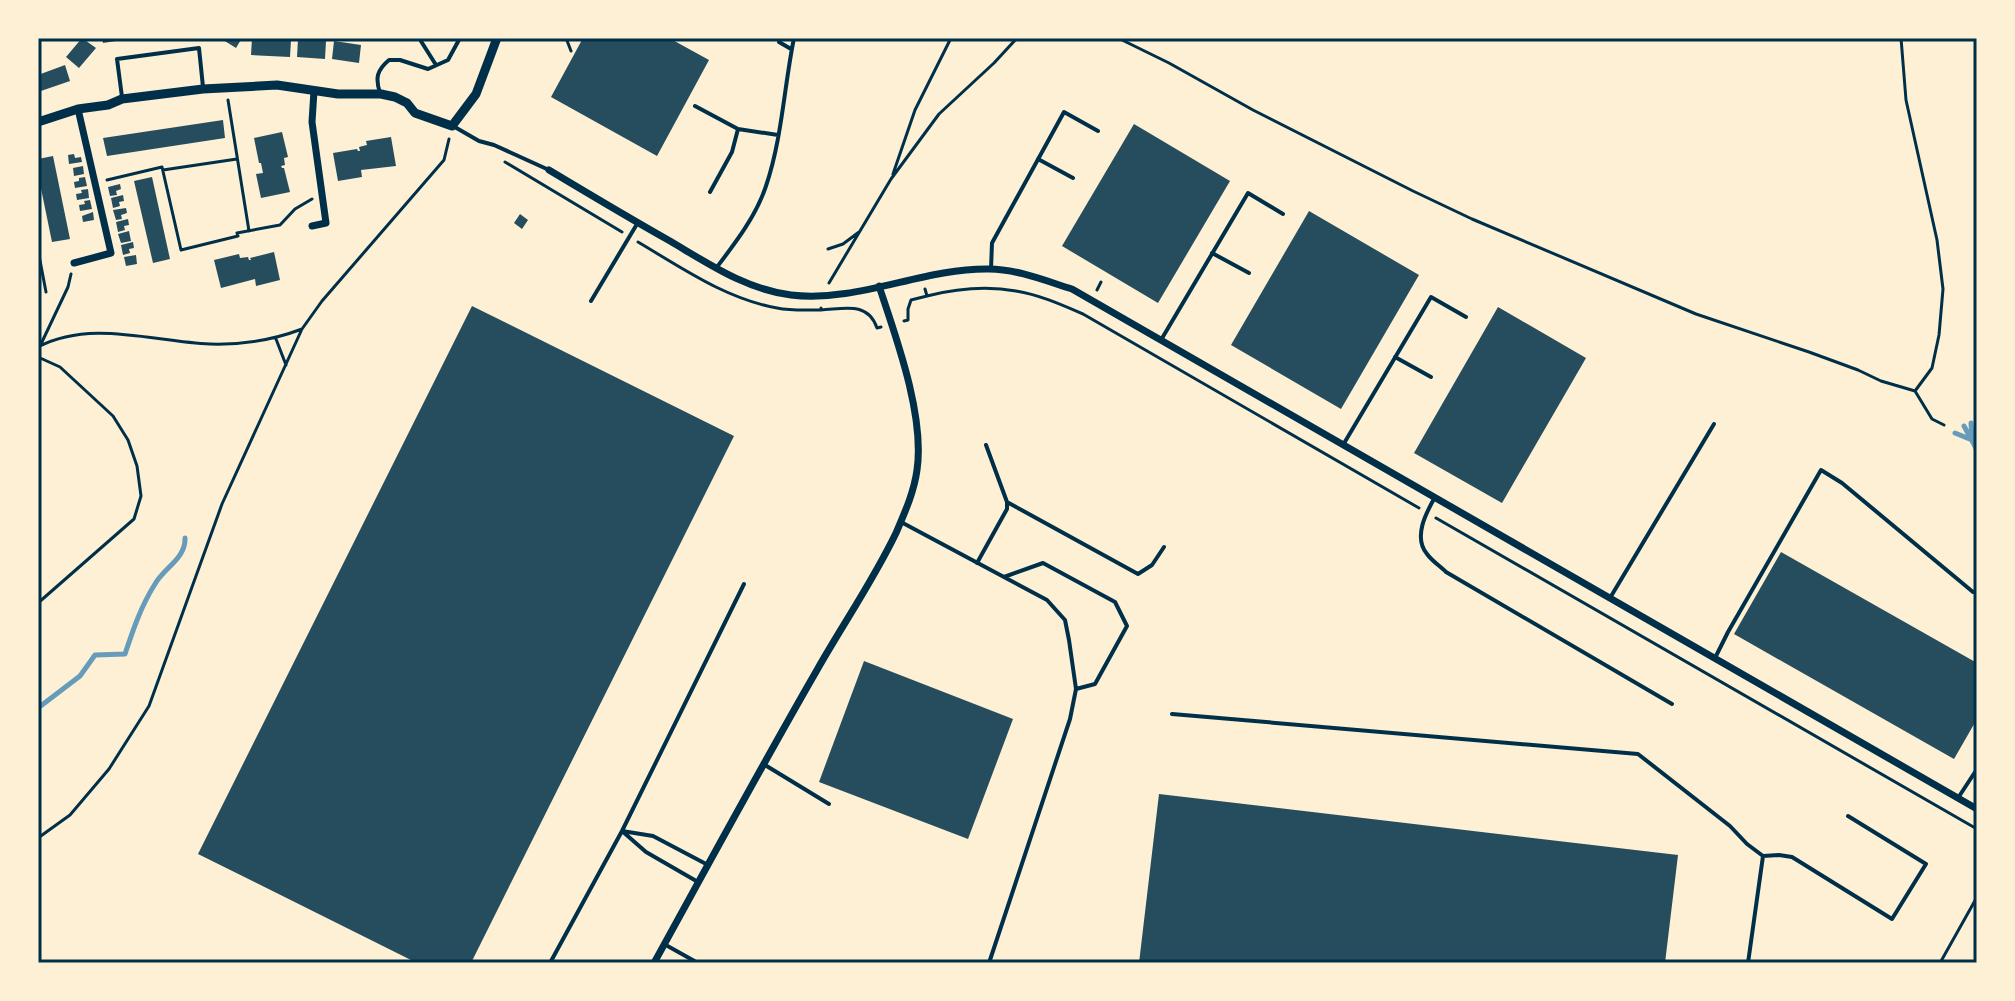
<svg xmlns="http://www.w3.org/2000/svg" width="2015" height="1001" font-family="'Zilla Slab',serif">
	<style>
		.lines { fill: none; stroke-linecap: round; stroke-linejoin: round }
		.stream { stroke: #669bbc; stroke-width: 5 }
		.building { fill: #264d5e }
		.path { stroke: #003049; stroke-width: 3 }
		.service { stroke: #003049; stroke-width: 4 }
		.minor { stroke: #003049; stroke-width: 7 }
		.tertiary { stroke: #003049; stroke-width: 9 }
		.neatline { fill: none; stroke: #003049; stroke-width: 3 }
	</style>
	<rect width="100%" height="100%" fill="#fdf0d5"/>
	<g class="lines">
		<path class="stream" d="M1964,426L1977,450
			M1955,433L1972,440L1971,423
			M38,708L80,676L95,655L125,654C133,630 141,606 155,584C164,568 186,558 185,538"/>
	</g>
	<path class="building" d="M82,38L96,48L79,68L66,57Z
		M102,38H122V40L103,43Z
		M220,38H242L236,48Z
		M252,38L291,40L290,57L251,55Z
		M583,38H669L709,60L657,156L551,97Z
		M298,39L326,41L325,59L297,57Z
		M334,41L361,45L359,63L332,59Z
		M65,65L70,81L38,92V75Z
		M223,120L225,138L107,156L103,138Z
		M1134,124L1230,181L1158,303L1062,246Z
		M282,132L288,157L284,158L285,165L281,166L282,168H284L290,192L261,198L256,174L263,173L261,163H259L254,138Z
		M391,137L396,166L361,170L362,177L338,181L333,153L357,149L358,151H360L359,147L367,145L366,141Z
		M74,154L75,158L81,157L82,162L69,164L68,155Z
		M53,156L70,239L52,242L38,174V159Z
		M83,166L84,174L74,176L73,168Z
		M85,177L87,186L75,188L74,182L79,181V178Z
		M152,177L170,259L153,263L134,181Z
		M120,184L121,189L116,191L117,195L110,196L108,187Z
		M88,189L89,198L77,200L76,194L82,193L81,190Z
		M123,195L124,201L119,202L120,206L113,208L111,198Z
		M90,200L92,209L80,211L79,205L85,204L84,201Z
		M126,208L127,213L121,215L122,219L116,220L113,210Z
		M1309,211L1419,275L1341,409L1231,345Z
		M93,212L94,220L83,222L82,216Z
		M520,214L528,220L522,229L514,223Z
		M128,219L129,225L124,226L125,230L118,232L116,222Z
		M129,231L131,241L121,243L118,234Z
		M133,242L134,248L129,249L130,253L123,255L121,245Z
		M274,252L280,280L256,286L255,279L221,288L214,260L239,254L240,258L248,257L249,260H251L250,258Z
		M136,255L137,264L126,266L124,257Z
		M472,306L734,436L471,963H417L198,854Z
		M1498,307L1586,358L1502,503L1414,453Z
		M1781,552L1977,663V719L1954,759L1734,634Z
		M864,661L1013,719L968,839L819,782Z
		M1159,794L1678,855L1665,963H1139Z"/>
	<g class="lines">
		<path class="path" d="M566,38L571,51
			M1118,38L1169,63L1253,110L1413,191L1472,219L1696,314L1809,352L1858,370L1881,381L1915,391L1932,419L1944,425
			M1901,38L1906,100L1937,240L1943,289L1939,335L1932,368L1915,391
			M228,100L249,231
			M505,162L622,232
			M163,170L237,159
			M893,174L915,110L951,38
			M107,180L162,167L181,250L238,236L237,233L280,225L295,209L312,199
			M638,242C682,268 726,299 777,308C791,311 806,310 821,310V308
			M828,249L843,244L859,232
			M38,250L46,292
			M829,283L891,179L939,114L994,63L1017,38
			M925,289L927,296C955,289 988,286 1016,291C1040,295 1062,305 1083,314L1419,508
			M1097,290L1101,282
			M821,310C844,309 868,301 877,328L881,327
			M904,321L908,320V309L911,300L927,296
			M276,339L286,365
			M41,344L68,287L71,274
			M38,347C91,319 154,342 210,344C242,345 273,340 302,329
			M38,357L60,367L113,416L128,440L137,466L141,496L134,519L38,603
			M1436,518L1977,829
			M38,838L70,815L109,769L149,706L222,504L302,329L322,301L444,160L449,139
			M1940,963L1977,897"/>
		<path class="service" d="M419,38L436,65
			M779,42L791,49
			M380,93C375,78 377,70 389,60H400L428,69L448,60L460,38
			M122,97L117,59L199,48L203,87
			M695,106L738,129L778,135
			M453,126L479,141L494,145L549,170
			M1038,159L1073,178
			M710,192L732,152L738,129
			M1212,253L1249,273
			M717,267C736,242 756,216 766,186C782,139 784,87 794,38
			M991,269L992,243L1064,112L1098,131
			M591,301L637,224
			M1161,340L1248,193L1283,214
			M1395,357L1431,377
			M1343,445L1431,297L1466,317
			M1435,497C1426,513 1413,537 1427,554C1432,561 1440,566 1446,572L1672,704
			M1007,502L1138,574L1152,565L1164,547
			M901,522L1047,600L1065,620L1069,640L1076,689L1070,719L989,963
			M977,563L1007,509V502L986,445
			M1004,577L1043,563L1115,602L1127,626L1095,684L1076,689
			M1610,598L1714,424
			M1715,658L1728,632L1821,470L1842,483L1973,592
			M1172,714L1638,754L1730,826L1747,844L1763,856L1779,855L1792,857L1892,919L1926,864L1848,816
			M765,765L829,804
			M1958,798L1977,769
			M698,882L646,852L622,831L653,836L708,865
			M664,944L698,963
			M550,963L622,831L744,584
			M1748,963L1763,856"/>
		<path class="minor" d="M549,170C589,194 629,218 670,241C709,264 745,289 791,295C858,303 922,268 989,269C1017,269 1046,281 1072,289L1977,809
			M312,226L326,223L312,122L314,91
			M74,263L111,253L78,109
			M654,963C708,865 761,767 817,670C843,624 873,581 896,533C905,512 914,492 917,470C925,416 896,337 879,286"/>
		<path class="tertiary" d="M38,122L78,109L108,105L122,99L203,89L277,85L338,94H381L395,97L407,103L415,113L452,126L476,94L497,38"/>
	</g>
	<rect width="2015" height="1001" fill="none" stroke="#fdf0d5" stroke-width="80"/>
	<rect x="40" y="40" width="1935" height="921" class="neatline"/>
</svg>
